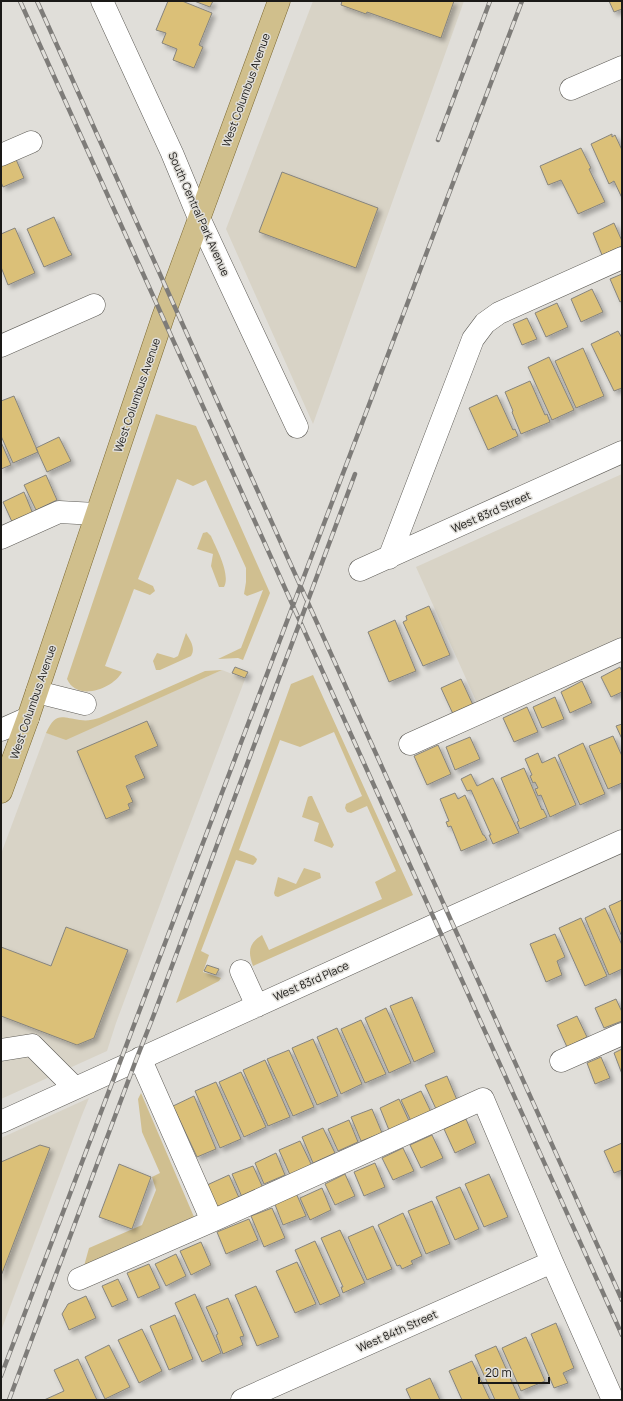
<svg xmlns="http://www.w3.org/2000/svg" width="623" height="1401" font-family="Manrope,sans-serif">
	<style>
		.built { fill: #d8d3c6 }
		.green { fill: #d0bf90 }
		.building { fill: #dbc078; stroke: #86847e; filter: url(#shadow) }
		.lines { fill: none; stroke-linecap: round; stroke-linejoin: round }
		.minor-casing { stroke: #5e5c57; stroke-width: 23 }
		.major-casing { stroke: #7c6932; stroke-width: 23 }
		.minor { stroke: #fff; stroke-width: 22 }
		.major { stroke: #d0bf8c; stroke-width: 22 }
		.rail-casing { stroke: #7e7c79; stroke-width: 4.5 }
		.rail { stroke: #e0ded9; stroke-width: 3; stroke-dasharray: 9; stroke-linecap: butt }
		.labels { text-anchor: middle; stroke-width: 3; stroke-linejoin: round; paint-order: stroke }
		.street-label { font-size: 11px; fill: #1a1917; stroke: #e0ded9 }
	</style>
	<defs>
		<filter id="shadow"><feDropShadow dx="3.5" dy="3.5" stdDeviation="2" flood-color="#0004"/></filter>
	</defs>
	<rect width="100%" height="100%" fill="#e0ded9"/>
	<path class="built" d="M313,1H464L313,424L226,229Z
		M622,474V649L481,712L416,567Z
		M222,670L245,679L175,864L116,1023L107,1051L1,1099V854L46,733L66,739Z
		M89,1098L82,1115L1,1331V1138Z"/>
	<path class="green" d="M156,414L196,426L270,593L243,660L238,658L218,659L241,648L263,590L247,596L244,594L246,582V568L206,480L193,486L177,479L138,579L153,586L155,591L150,595L134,589L105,666L122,672C113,689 77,702 67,679Z
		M207,532L211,536C216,548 231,574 224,587H219L211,566L213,554L197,549L203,533Z
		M186,633C190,640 196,648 191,656L160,670H156L153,661L157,653L174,658L178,656Z
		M222,670L66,740L46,733C56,712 60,717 80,720C87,721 92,720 99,718L205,671Z
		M313,675L413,895L253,966C248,952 248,944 262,935L269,950L382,899L375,882L396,871L367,806L351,813L347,812L345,808L346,804L362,796L334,732L300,747L280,740L239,850L254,856L257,859L256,862L253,865L236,860L201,951L209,955L203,972L221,978L219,981L176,1003L291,684Z
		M310,796H312L334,845L332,848L314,841L319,823L302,817L308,797Z
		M304,868L320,873L321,878L278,897L275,896L274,893L278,877L296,884Z
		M141,1093L194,1217L84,1266L89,1248L142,1225L156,1190L152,1177L160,1173L142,1132L138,1099Z"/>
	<path class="building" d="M168,1H182L212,13L199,45L203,47L194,68L173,60L177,49L162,43L166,33L156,30Z
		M194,1H213L210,7Z
		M342,1H454L441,38L367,12L366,14L341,5Z
		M609,1H622V9L614,12Z
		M612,134V137L615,135L622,150V198L614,181L609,184L591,144Z
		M581,148L591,168L589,169L605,202L578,214L561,180L548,185L540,166Z
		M15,157L24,178L3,187L1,182V162Z
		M282,172L378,208L356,268L259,232Z
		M54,217L69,251H70L72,255L44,267L27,229Z
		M614,223L622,241V246L602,255L593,233Z
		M15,228L35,273L8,285L1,267V234Z
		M622,274V301L620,302L610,279Z
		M592,289L603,312L581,322L571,299Z
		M557,303L568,327L546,337L535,313Z
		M527,318L537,339L522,345L513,324Z
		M618,331L622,338V388L614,391L591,344Z
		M583,348L604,396L576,408L555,361Z
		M549,357L574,410L552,420L528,367Z
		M530,381L545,415L547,414L550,422L521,434L512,412L513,411L505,392Z
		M497,395L513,430L515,429L518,436L488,450L469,408Z
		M14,396L38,452L13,463L1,436V401Z
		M59,437L71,461L47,472L36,448Z
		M1,442L11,465L1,469Z
		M46,475L57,500L36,510L24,485Z
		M24,492L33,514L13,524L3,502Z
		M429,606L450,655L423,666L403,622L407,620L406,616Z
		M395,620L416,671L389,682L368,632Z
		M235,667L248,672L245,678L232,673Z
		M620,667L622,672V692L611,697L601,677Z
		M461,679L473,705L453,714L441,688Z
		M582,681L592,703L570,713L561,692Z
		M555,697L564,719L542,728L533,707Z
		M527,707L538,732L514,742L503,718Z
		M147,721L158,746L135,756L145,778L126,786L133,802L128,804L130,809L106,819L77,751Z
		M622,724V739L616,726Z
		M613,736L622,756V783L608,789L589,746Z
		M470,737L480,759L455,770L446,747Z
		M583,743L605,794L580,805L558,755Z
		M438,745L451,774L427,785L414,756Z
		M538,753L542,763L555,757L576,805L550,817L541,795L538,796L535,789L538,788L535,782L533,783L530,776L532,775L525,759Z
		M524,768L542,810L543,809L547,817L520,829L517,822L519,821L501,778Z
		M471,774L477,786L493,778L519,833L493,844L489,835H491L471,790L467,791L461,779Z
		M455,793L458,799L465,795L483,835H484L487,840L461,851L451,826L448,827L446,822L449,821L440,799Z
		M622,900V937L609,906Z
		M605,908L622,945V969L609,975L585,918Z
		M581,918L607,976L585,986L559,928Z
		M66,927L128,950L94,1038L77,1045L1,1016V947L51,966Z
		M555,934L565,957L557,961L562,975L546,982L530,944Z
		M207,965L219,969L216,975L204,971Z
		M412,997L435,1052L414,1062L390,1006Z
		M616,999L622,1012V1021L604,1028L595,1008Z
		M386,1008L411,1063L389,1073L365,1018Z
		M577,1016L587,1037L567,1047L557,1025Z
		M361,1020L386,1074L365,1083L341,1029Z
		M337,1028L362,1084L341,1094L317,1037Z
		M313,1039L338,1096L317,1105L292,1048Z
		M622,1049V1074L614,1053Z
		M289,1050L314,1107L293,1116L267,1059Z
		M601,1057L610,1078L595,1084L587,1063Z
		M265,1060L290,1117L268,1126L243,1070Z
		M241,1072L266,1127L244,1137L219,1082Z
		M447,1076L457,1100L436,1109L425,1085Z
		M216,1082L241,1139L220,1148L195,1091Z
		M421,1091L431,1112L411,1121L401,1100Z
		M194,1096L216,1149L197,1157L175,1110L172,1111L171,1107Z
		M399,1099L409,1121L389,1130L380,1108Z
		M372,1109L382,1133L361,1141L351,1117Z
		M466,1119L476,1143L455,1153L444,1129Z
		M349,1120L358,1142L338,1151L328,1129Z
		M323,1128L335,1153L313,1163L302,1137Z
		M432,1135L443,1158L421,1168L410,1145Z
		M300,1141L312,1166L290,1175L279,1150Z
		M622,1143V1170L614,1173L604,1151Z
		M40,1145L50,1148L1,1276V1162Z
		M403,1148L414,1171L393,1180L382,1158Z
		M276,1153L285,1175L264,1184L255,1163Z
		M375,1163L385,1187L364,1196L354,1172Z
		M119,1164L151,1177L132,1229L99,1217Z
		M253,1166L263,1188L242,1197L232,1174Z
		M345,1174L355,1196L335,1205L325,1184Z
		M489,1174L508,1217L484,1227L465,1184Z
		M229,1175L240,1200L218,1210L207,1185Z
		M460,1187L479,1229L455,1240L436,1197Z
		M322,1188L331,1210L310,1220L300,1198Z
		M296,1193L306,1216L283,1225L274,1202Z
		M432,1201L450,1244L426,1254L408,1211Z
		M272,1208L285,1238L264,1247L251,1216Z
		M403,1213L422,1256L411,1261L413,1264L402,1269L400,1265L397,1266L378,1225Z
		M249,1219L258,1240L226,1254L217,1232Z
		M373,1226L392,1269L367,1280L348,1237Z
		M340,1230L365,1283L343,1293L341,1287H343L321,1238Z
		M315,1241L340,1296L320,1305L295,1250Z
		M201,1242L211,1265L191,1275L180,1251Z
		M176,1254L186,1276L166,1286L155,1264Z
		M297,1262L316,1304L295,1313L276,1271Z
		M149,1264L160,1288L138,1298L127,1273Z
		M118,1279L128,1300L112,1307L102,1286Z
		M256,1286L279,1337L257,1346L235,1295Z
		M195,1294L221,1353L202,1362L175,1303Z
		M86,1296L96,1318L69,1330L62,1314L68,1304Z
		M228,1298L244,1336L240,1337L243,1345L223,1354L216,1335L218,1334L206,1307Z
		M175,1315L193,1359L169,1370L150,1326Z
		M556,1323L574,1368L563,1373L568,1383L554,1388L531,1334Z
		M142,1329L162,1371L139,1383L118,1340Z
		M526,1337L545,1381L521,1391L502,1348Z
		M109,1345L130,1387L105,1399L85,1357Z
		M496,1346L520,1400H495L475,1355Z
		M78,1359L97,1400H44L64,1391L54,1370Z
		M472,1361L490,1400H462L449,1371Z
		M430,1378L440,1400H411L406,1389Z"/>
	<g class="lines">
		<g class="minor-casing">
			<path id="minor" d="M102,1L172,153L199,218L297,427
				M571,89L622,67
				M1,155L31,142
				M1,346L94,305
				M1,538L59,512L96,514
				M389,558L473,339L485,323L499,313L622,258
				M360,570L622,452
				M37,692L85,704
				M1,730L28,718
				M410,744L622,649
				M241,971L257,1006
				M1,1050L32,1045L75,1088
				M140,1058L212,1221
				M561,1061L622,1034
				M1,1122L450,918L622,841
				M79,1279L212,1221L483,1099L552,1262L613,1400
				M242,1400L552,1262"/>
		</g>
		<g class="major-casing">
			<path id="major" d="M1,792L28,718L163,317L279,1"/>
		</g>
		<use href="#minor" class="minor"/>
		<use href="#major" class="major"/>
		<g class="rail-casing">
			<path id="rail" d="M20,1L622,1335
				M37,1L622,1300
				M438,140L490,1
				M1,1376L522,1
				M9,1400L136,1060L153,1017L355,474"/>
		</g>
		<use href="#rail" class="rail"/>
	</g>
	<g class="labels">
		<g class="street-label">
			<text transform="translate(246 90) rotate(-70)" y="4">West Columbus Avenue</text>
			<text transform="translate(199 214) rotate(66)" y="4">South Central Park Avenue</text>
			<text transform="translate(137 395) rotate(-71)" y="4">West Columbus Avenue</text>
			<text transform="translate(491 512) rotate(-24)" y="4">West 83rd Street</text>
			<text transform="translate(33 702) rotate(-71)" y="4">West Columbus Avenue</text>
			<text transform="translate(311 981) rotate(-24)" y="4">West 83rd Place</text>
			<text transform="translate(397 1331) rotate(-24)" y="4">West 84th Street</text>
		</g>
	</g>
	<rect width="623" height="1401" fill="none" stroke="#1a1917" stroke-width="4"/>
	<path d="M479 1377v6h70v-6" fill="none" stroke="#1a1917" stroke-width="2"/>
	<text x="485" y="1377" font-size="12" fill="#1a1917" stroke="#e0ded9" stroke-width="3" paint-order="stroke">20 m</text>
</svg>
